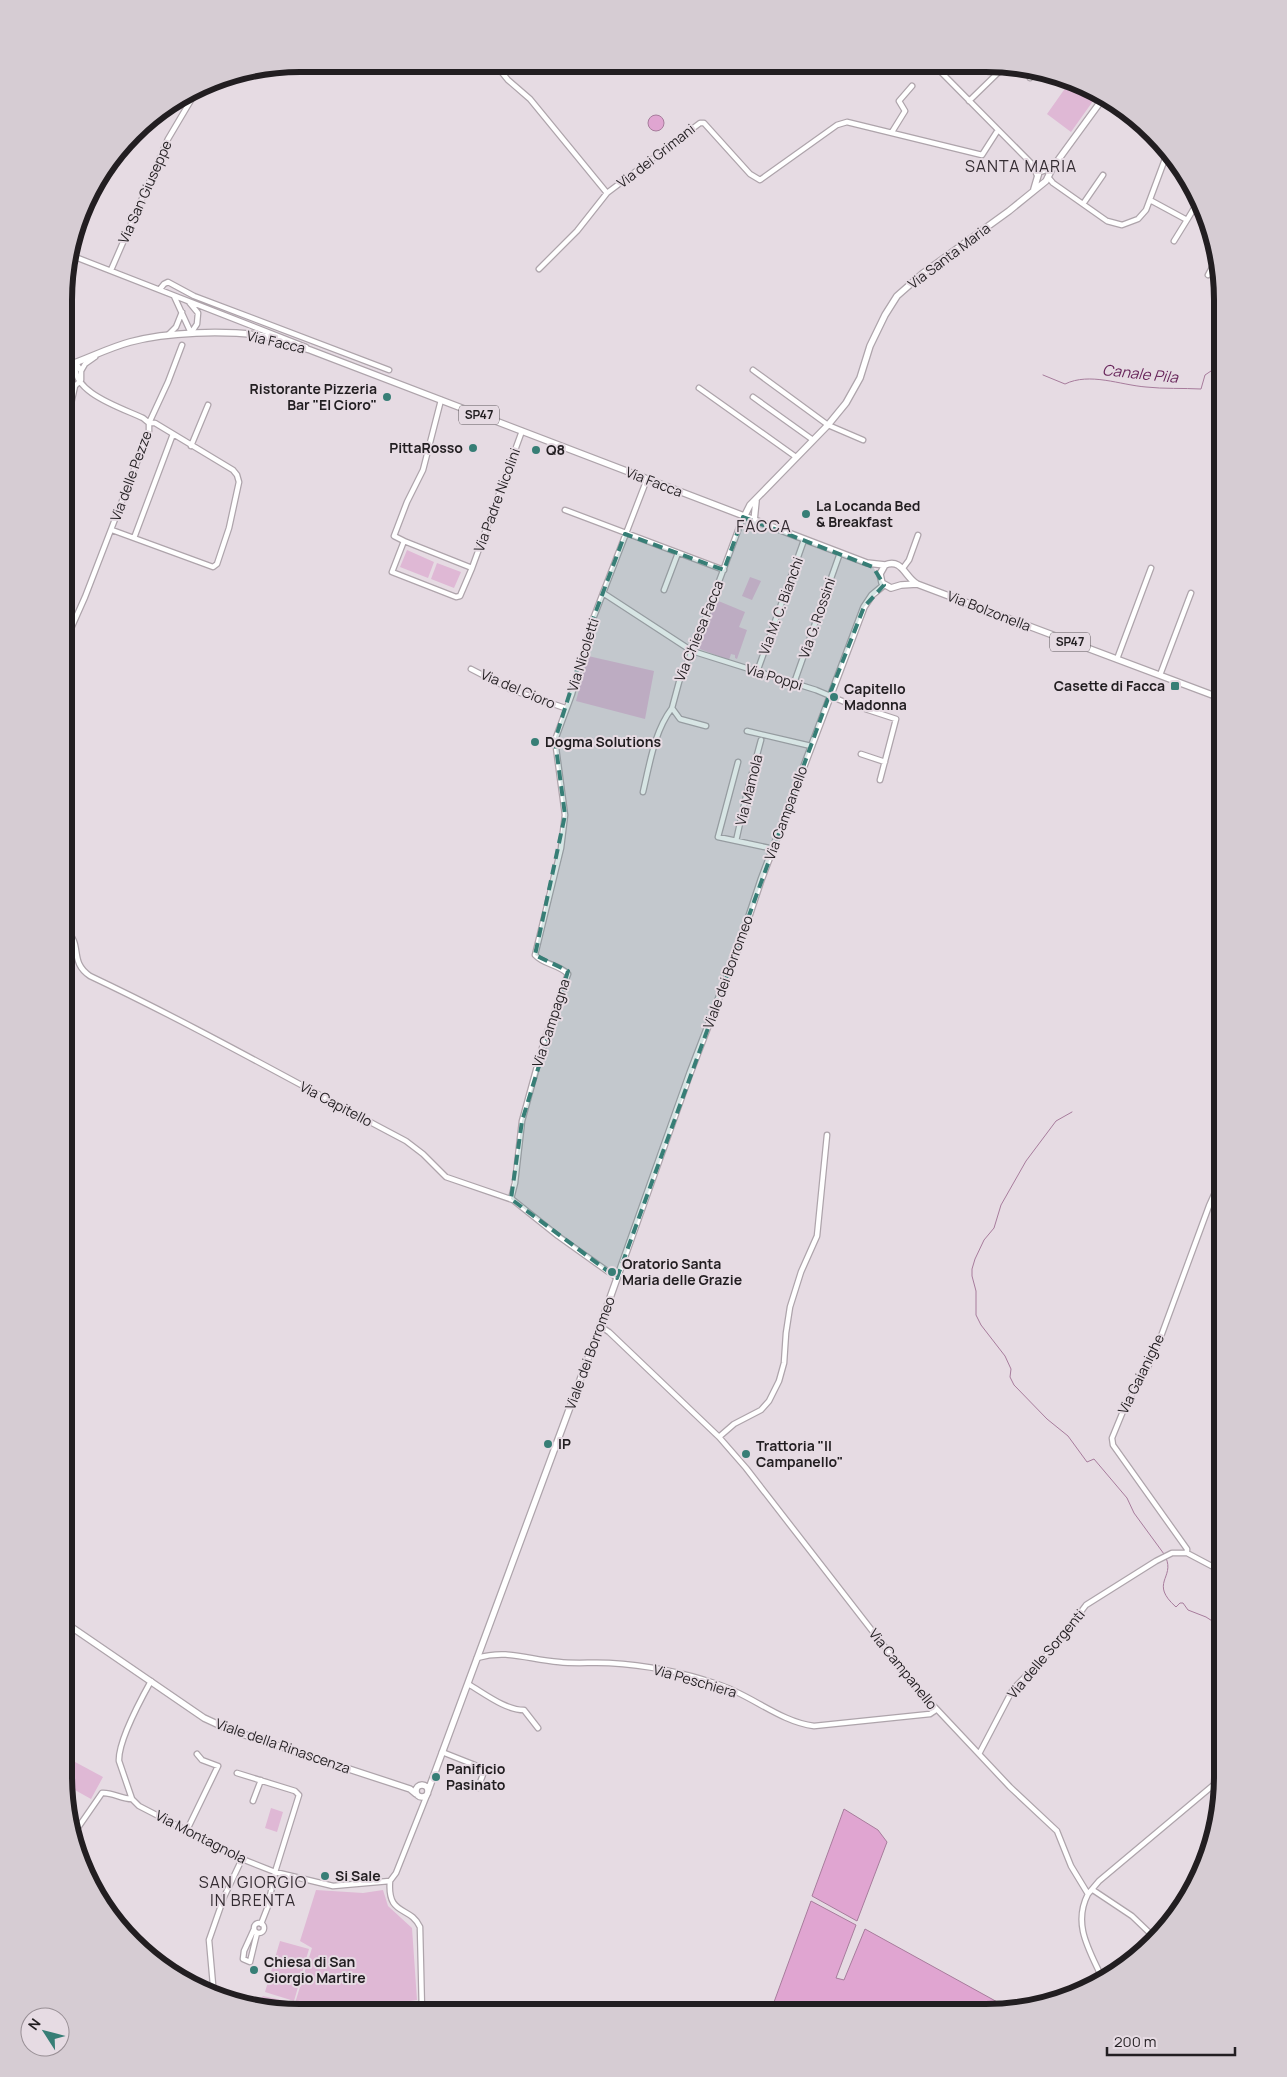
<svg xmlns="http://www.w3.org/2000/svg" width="1287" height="2077" font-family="Manrope,sans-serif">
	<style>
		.green { fill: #dfb8d5 }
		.water { fill: #e0a5d1; stroke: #a77c9c }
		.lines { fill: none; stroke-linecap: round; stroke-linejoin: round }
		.stream { stroke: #a77c9c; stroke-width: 1 }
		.minor-casing { stroke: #aea4ab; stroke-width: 7 }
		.major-casing { stroke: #aea4ab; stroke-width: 8 }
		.minor { stroke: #fff; stroke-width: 4.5 }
		.major { stroke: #fff; stroke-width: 5.5 }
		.marked { fill: #377e76; fill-opacity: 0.2; stroke: #377e76; stroke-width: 4; stroke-dasharray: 10 6; stroke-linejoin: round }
		.poi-dot { fill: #377e76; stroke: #e6dbe3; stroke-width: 2 }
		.labels { text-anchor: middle; stroke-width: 4; stroke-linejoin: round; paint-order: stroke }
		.shield { fill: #e6dbe3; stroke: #5d575b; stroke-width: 1 }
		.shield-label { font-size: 12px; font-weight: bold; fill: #221e21 }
		.street-label { font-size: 14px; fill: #221e21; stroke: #e6dbe3 }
		.poi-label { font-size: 14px; font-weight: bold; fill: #221e21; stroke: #e6dbe3; text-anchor: start }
		.water-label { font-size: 15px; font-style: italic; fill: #67245a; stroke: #e6dbe3 }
		.quarter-label { font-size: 16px; letter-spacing: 1px; fill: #342c32; stroke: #e6dbe3 }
		.rim { fill: none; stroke: #221e21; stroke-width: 6 }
	</style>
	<rect width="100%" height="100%" fill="#e6dbe3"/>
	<path class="green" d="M1071,80L1098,94L1071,132L1047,114Z
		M407,550L434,562L428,578L400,567Z
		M437,563L461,572L454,588L431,579Z
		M750,577L761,581L752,600L742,596Z
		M716,600L745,612L739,627L747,630L737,659L735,658V655L731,654L729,660L697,648Z
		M588,656L654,671L645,719L576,701Z
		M64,1756L103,1777L91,1799L66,1785Z
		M271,1808L283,1812L277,1832L265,1828Z
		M316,1890L363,1893L383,1890L388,1906L412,1928L417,2000L364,2008V2012L270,2011L265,2010L258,2002L263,1996L295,2003L312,1948L300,1941Z
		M280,1941L309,1949L294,2001L265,1992Z"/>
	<path class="water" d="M648 123a8 8 0 1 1 16 0a8 8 0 1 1-16 0Z
		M844,1809L878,1830L887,1842L857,1921L812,1896Z
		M811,1901L856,1925L836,1978L844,1980L865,1929L1010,2009L986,2013H770Z"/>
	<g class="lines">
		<path class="stream" d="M1043,375L1065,384C1090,372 1120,385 1146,387C1164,389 1183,388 1201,389L1205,375L1223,363
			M1223,452L1219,442L1223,441
			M1072,1112L1056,1121L1026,1161L1001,1205L994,1228L984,1240L975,1259L972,1269V1276L976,1291V1315L981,1325L1005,1356L1011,1369L1010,1377L1014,1385L1047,1419L1068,1436L1087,1462L1094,1459L1127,1498L1134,1513L1164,1554
			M1166,1558C1175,1578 1149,1583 1176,1607L1180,1603H1183L1188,1610L1206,1617L1223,1628"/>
		<g class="minor-casing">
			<path id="minor" d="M495,64L508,80L530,99L607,193L700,123H704L750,174L760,180L837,125L847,122L982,155L998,130
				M935,66L1031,163L1037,175
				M1030,78L1033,70
				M969,101L1005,66
				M892,132L905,111L899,101L912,86
				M1048,177L1053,183L1107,221L1122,225L1138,219L1146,210L1168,151
				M1150,200L1187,220L1199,200
				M1083,204L1103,175
				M1174,241L1187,220
				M70,255L306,347
				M539,269L577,231L607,193
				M111,270L168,139L197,90
				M1208,275L1215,262
				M160,289L164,284L168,282L194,296L389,370
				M174,296L191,333
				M189,302L198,313L197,324L191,333
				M168,335L176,327L182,312
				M76,363C69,392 122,408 143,418L149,423H155L233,470L237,475L239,482L229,528L217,564L213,567L112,530
				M753,370L828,425L863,440
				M66,371L76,375
				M81,371L85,364L95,357
				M699,388L796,457
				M753,397L813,440
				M66,426L75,386L81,380V371L76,363
				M191,446L208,405
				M565,510L724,570
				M134,538L173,434
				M404,541L394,536L407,502L423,470L441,400
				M472,568L404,541L392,572L456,597L460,596L472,568L522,431
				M903,568L909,560L918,535
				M664,590L678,553
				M603,593L692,651L816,690L847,703L896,719L880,780
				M65,642L85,597L149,431V423L168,382L182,345
				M1117,659L1151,568
				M471,669L512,690L565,708
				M757,672L804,540
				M1160,675L1191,593
				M794,683L840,553
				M706,726L680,719L672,708L679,682L702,627L743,517
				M747,731L811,746
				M861,754L885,762
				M738,762L718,837L774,849
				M643,792C650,763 654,732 672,708
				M736,841L747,792L761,740
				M65,930C84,944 68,961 90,976C198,1027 301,1086 406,1141L423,1154L446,1177L513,1200L558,1236L617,1278
				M511,1199L515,1183L522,1121L544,1041L568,974C558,964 544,965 535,955L561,848L565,815L555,740L572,694L593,619L647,479
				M600,1326L609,1332L719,1437L746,1468L915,1686L1010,1787L1057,1831L1071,1866L1088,1894C1072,1925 1090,1951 1103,1980
				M719,1437L734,1424L761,1410L769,1401L779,1381L784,1363L786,1333L790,1307L801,1272L817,1236L827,1135
				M1187,1553V1549L1113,1445L1112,1438L1126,1404L1148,1367L1160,1339L1209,1206L1217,1188L1223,1183
				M477,1658C508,1649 529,1660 559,1662C576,1664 592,1662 609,1663C645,1665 682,1672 717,1684C750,1694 780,1722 814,1726L930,1714L936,1710
				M151,1681C141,1699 118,1742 119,1761L132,1799L139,1806L242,1859L275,1872L333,1886L390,1881L396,1873L427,1795
				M468,1684C484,1693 505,1710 524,1710L538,1728
				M442,1752L485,1769L478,1788
				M979,1754L1013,1689L1053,1649L1086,1605L1156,1561L1172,1553H1187L1223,1572
				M237,1773L295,1791L299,1795L275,1872L268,1906L261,1924
				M253,1801L261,1780
				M187,1830L218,1766L202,1760L197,1754
				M75,1832L102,1793C112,1792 121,1799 132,1799
				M390,1881C387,1917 410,1905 420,1927L422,2012
				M1093,1890L1132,1916L1156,1939
				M1088,1894L1099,1881L1223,1777
				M254 1928a5 5 0 1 1 10 0a5 5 0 1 1-10 0Z
				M254,1929L244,1951L243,1959L250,1962L257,1933
				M214,1996L209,1940L224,1897L242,1859"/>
		</g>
		<g class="major-casing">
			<path id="major" d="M1034,189L1039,172L1053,167
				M66,366C87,359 108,348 130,342C167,332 225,330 263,336C279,339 295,345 310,350L867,563L885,565
				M744,517L750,505L828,425L846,403L860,378L870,346L885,315L897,296L922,274L1009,211L1046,181L1053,167L1104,97
				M754,521L756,501
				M917,584L901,585L891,588L882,583L880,574L885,565C902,558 905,577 917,584L1223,699
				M64,1622L204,1718L230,1730L410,1789L416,1794
				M416 1791a6 6 0 1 1 12 0a6 6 0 1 1-12 0Z
				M428,1791L600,1326L690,1073L741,940L761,880L864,607L872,595L884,585"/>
		</g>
		<use href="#minor" class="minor"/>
		<use href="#major" class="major"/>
	</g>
	<path class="marked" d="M743,517L873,567L884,585L864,607L829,696L617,1278L511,1199L522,1121L568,971L535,955L565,815L555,740L593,619L625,534L724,570Z"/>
	<g class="poi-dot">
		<circle cx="387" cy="397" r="5"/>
		<circle cx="473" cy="448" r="5"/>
		<circle cx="536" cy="450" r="5"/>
		<circle cx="806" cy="514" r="5"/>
		<rect x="1170" y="681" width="10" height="10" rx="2.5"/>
		<circle cx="834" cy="697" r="5"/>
		<circle cx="535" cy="742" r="5"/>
		<circle cx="612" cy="1272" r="5"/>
		<circle cx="548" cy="1444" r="5"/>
		<circle cx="746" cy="1454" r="5"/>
		<circle cx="436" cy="1777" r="5"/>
		<circle cx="325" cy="1876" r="5"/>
		<circle cx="254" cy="1970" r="5"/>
	</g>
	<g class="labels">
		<g class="shield">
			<rect x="459" y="405.5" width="40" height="19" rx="4"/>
			<rect x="1050" y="632.5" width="40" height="19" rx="4"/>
		</g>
		<g class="shield-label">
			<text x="479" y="419">SP47</text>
			<text x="1070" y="646">SP47</text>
		</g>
		<g class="street-label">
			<text transform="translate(656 156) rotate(-38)" y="5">Via dei Grimani</text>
			<text transform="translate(145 192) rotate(-66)" y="5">Via San Giuseppe</text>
			<text transform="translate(949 256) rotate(-37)" y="5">Via Santa Maria</text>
			<text transform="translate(276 342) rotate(13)" y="5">Via Facca</text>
			<text transform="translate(131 476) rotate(-70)" y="5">Via delle Pezze</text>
			<text transform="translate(654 482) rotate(21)" y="5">Via Facca</text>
			<text transform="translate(497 500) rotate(-70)" y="5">Via Padre Nicolini</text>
			<text transform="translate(781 606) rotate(-70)" y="5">Via M. C. Bianchi</text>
			<text transform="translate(989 611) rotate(21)" y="5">Via Bolzonella</text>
			<text transform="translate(817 618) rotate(-71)" y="5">Via G. Rossini</text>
			<text transform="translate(699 631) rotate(-68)" y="5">Via Chiesa Facca</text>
			<text transform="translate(583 655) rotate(-73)" y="5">Via Nicoletti</text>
			<text transform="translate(774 677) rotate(17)" y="5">Via Poppi</text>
			<text transform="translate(518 689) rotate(23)" y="5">Via del Cioro</text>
			<text transform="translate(749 790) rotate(-76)" y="5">Via Mamola</text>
			<text transform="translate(786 813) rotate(-70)" y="5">Via Campanello</text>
			<text transform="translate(728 972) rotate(-70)" y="5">Viale dei Borromeo</text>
			<text transform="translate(551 1023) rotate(-72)" y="5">Via Campagna</text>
			<text transform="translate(336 1104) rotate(28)" y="5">Via Capitello</text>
			<text transform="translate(590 1353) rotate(-70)" y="5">Viale dei Borromeo</text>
			<text transform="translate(1141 1374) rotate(-64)" y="5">Via Gaianighe</text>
			<text transform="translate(1046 1654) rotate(-50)" y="5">Via delle Sorgenti</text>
			<text transform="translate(903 1669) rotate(51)" y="5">Via Campanello</text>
			<text transform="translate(695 1681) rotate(16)" y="5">Via Peschiera</text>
			<text transform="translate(283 1746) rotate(19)" y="5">Viale della Rinascenza</text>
			<text transform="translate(201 1837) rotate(27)" y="5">Via Montagnola</text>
		</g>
		<g class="poi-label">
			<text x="377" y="394" text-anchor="end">Ristorante Pizzeria<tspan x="377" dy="16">Bar "El Cioro"</tspan></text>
			<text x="463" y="453" text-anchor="end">PittaRosso</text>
			<text x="546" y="455">Q8</text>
			<text x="816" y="511">La Locanda Bed<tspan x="816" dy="16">&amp; Breakfast</tspan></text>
			<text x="1165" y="691" text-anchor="end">Casette di Facca</text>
			<text x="844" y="694">Capitello<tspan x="844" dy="16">Madonna</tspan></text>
			<text x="545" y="747">Dogma Solutions</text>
			<text x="622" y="1269">Oratorio Santa<tspan x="622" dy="16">Maria delle Grazie</tspan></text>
			<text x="558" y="1449">IP</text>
			<text x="756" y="1451">Trattoria "Il<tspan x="756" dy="16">Campanello"</tspan></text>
			<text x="446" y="1774">Panificio<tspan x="446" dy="16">Pasinato</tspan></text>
			<text x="335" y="1881">Si Sale</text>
			<text x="264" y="1967">Chiesa di San<tspan x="264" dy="16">Giorgio Martire</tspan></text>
		</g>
		<g class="water-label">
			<text transform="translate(1140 374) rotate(6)" y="5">Canale Pila</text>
		</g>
		<g class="quarter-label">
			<text x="1021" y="172">SANTA MARIA</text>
			<text x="764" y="532">FACCA</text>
			<text x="253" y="1888">SAN GIORGIO<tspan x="253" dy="18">IN BRENTA</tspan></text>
		</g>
	</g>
	<path d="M0 0H1287V2077H0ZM300 72H986A228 228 0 0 1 1214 300V1776A228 228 0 0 1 986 2004H300A228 228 0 0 1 72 1776V300A228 228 0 0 1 300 72Z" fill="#d6ccd3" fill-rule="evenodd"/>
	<path class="rim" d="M300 72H986A228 228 0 0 1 1214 300V1776A228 228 0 0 1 986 2004H300A228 228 0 0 1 72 1776V300A228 228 0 0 1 300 72Z"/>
	<g transform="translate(45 2032) rotate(306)"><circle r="24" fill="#e6dbe3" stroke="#988f95"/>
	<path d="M0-4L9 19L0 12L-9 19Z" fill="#377e76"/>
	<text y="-8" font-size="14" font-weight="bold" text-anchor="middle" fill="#221e21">N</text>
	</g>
	<path d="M1107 2047v8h128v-8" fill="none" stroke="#221e21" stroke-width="2.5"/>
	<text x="1114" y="2047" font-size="15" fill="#221e21" stroke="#e6dbe3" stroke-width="4" paint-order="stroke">200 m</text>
</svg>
